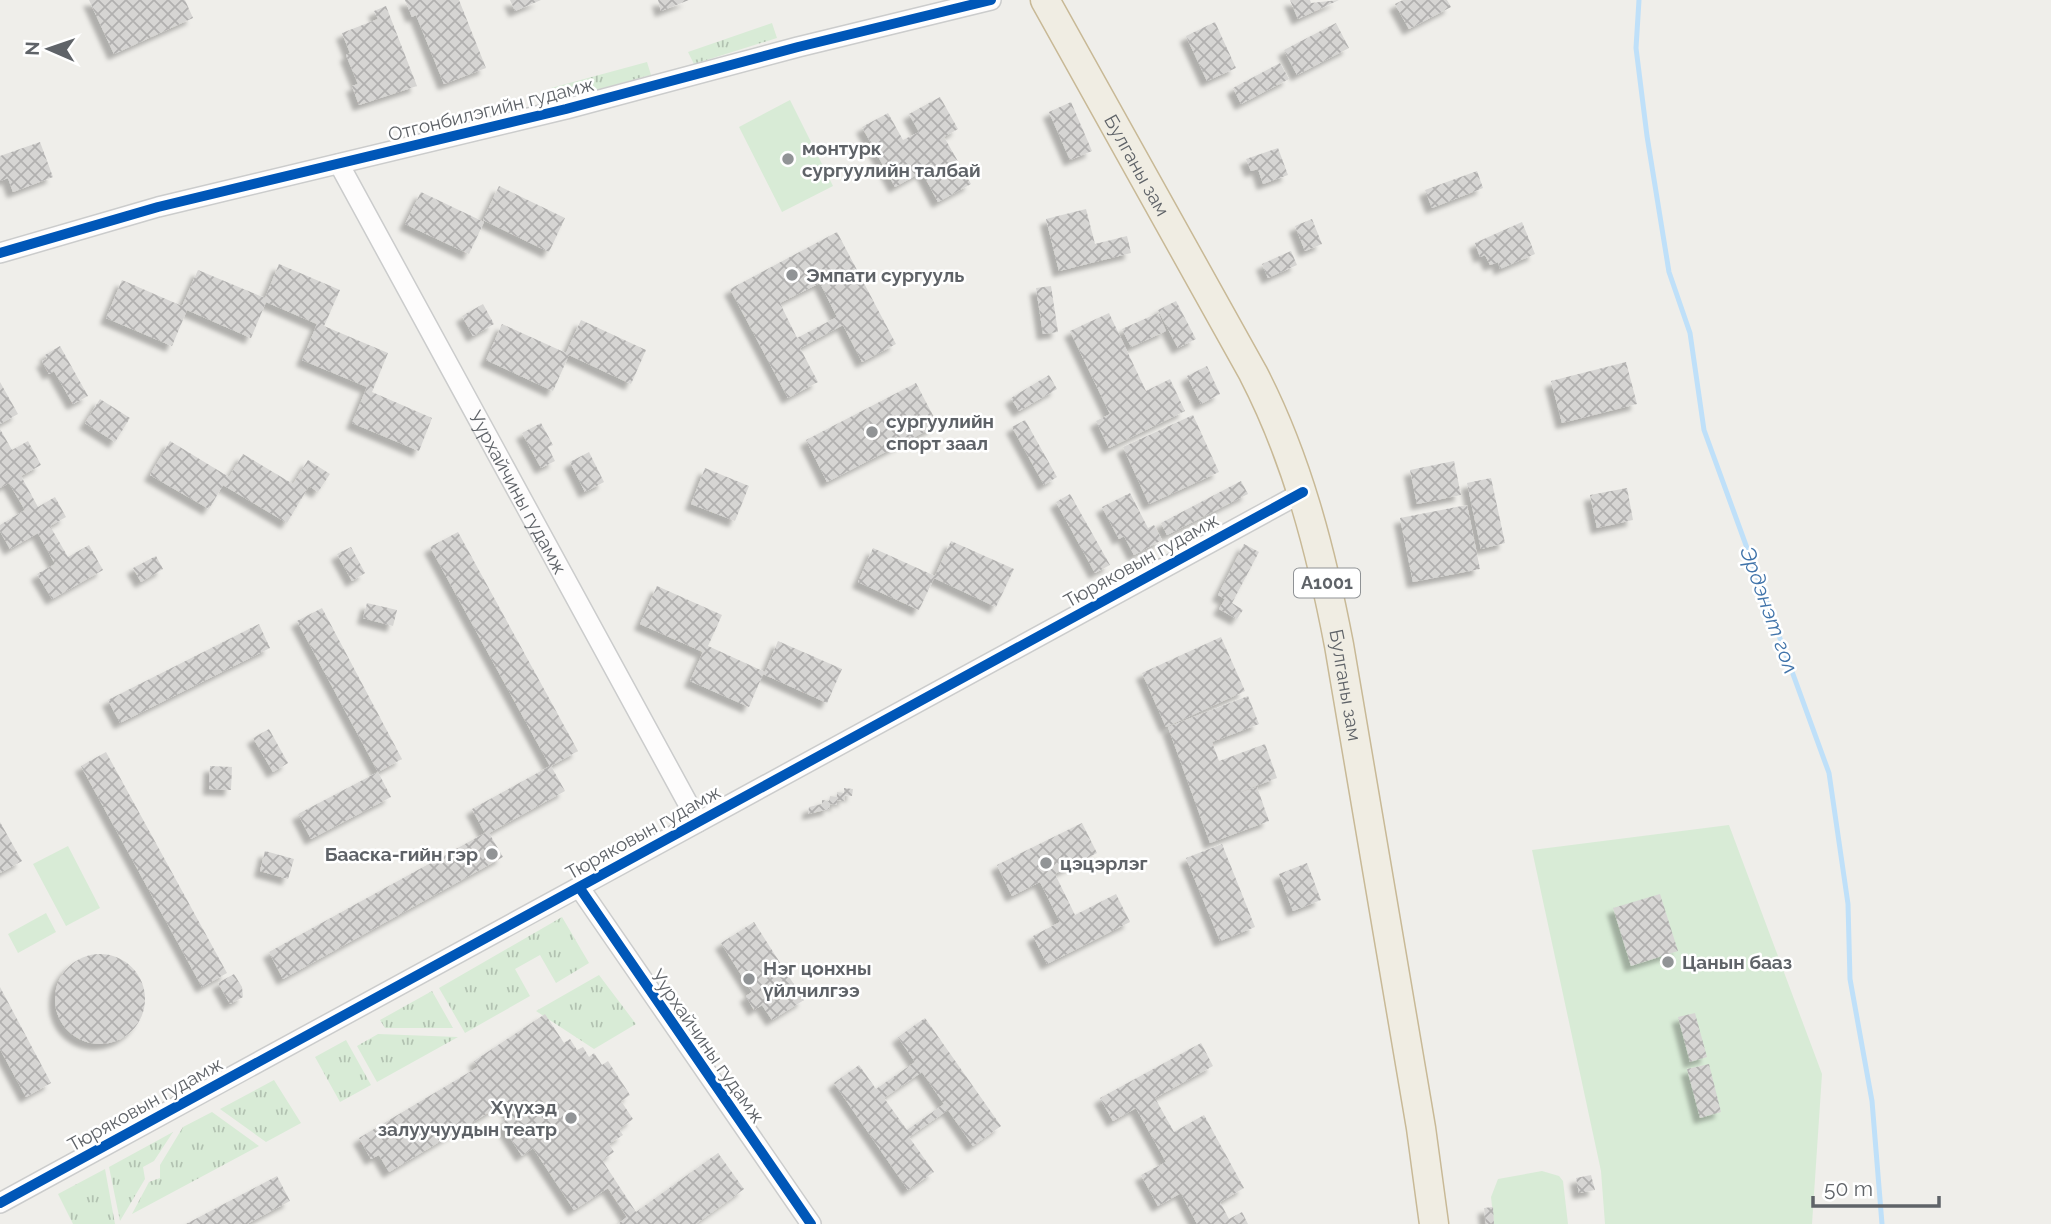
<svg xmlns="http://www.w3.org/2000/svg" width="2051" height="1224" font-family="Raleway,sans-serif">
	<style>
		.grass { fill: url(#grass-tufts) }
		.pitch { fill: #d8ebd6 }
		.lines { fill: none; stroke-linecap: round; stroke-linejoin: round }
		.stream { stroke: #bfe0f9; stroke-width: 5 }
		.building { fill: url(#building-cross-hatch); fill-rule: evenodd; filter: url(#shadow) }
		.minor-casing { stroke: #cbcccc; stroke-width: 22 }
		.highway-casing { stroke: #c8b996; stroke-width: 31 }
		.minor { stroke: #fdfcfc; stroke-width: 19 }
		.highway { stroke: #f0ede3; stroke-width: 28 }
		.cycleway-casing { stroke: #fff; stroke-width: 15 }
		.cycleway { stroke: #0057b8; stroke-width: 10 }
		.poi-dot { fill: #919496; stroke: #fff; stroke-width: 2.5 }
		.labels { text-anchor: middle; stroke-width: 5; stroke-linejoin: round; paint-order: stroke }
		.shield { fill: #fff; stroke: #8f9295; stroke-width: 2 }
		.shield-label { font-size: 18px; font-weight: bold; fill: #5f6368 }
		.street-label { font-size: 19px; fill: #5f6368; stroke: #fff }
		.poi-label { font-size: 19px; font-weight: bold; fill: #5f6368; stroke: #fff; text-anchor: start }
		.water-label { font-size: 21px; font-style: italic; fill: #4174aa; stroke: #fff }
	</style>
	<defs>
		<pattern id="grass-tufts" width="24" height="20" patternUnits="userSpaceOnUse" patternTransform="scale(1.75)"><rect width="24" height="20" fill="#d8ebd6"/><path d="M3 7l-1-3M5 7V3M7 7l1-3M15 17l-1-3M17 17v-4M19 17l1-3" fill="none" stroke="#b2c2b1"/></pattern>
		<pattern id="building-cross-hatch" width="8" height="8" patternUnits="userSpaceOnUse" patternTransform="scale(1.75)"><rect width="8" height="8" fill="#d6d5d3"/><path d="M0 0l8 8M0 8l8-8" fill="none" stroke="#b1b0af"/></pattern>
		<filter id="shadow"><feDropShadow dx="-6" dy="6" stdDeviation="2" flood-color="#0004"/></filter>
	</defs>
	<rect width="100%" height="100%" fill="#efeeea"/>
	<path class="grass" d="M772,23L777,38L694,64L688,52Z
		M647,62L651,75L566,98L551,88Z
		M562,917L589,963L556,983L540,955L515,969L530,996L465,1033L439,988Z
		M599,975L636,1024L594,1049L536,1011Z
		M432,991L453,1028H385L380,1020Z
		M378,1034L458,1037L377,1082L357,1046Z
		M346,1040L371,1085L340,1102L315,1057Z
		M274,1080L301,1123L266,1142L220,1109Z
		M212,1112L259,1146L132,1214L149,1182L160,1178V1165L183,1127Z
		M173,1132L154,1161L143,1167L145,1179L120,1221L109,1167Z
		M105,1169L115,1224H73L58,1194Z"/>
	<path class="pitch" d="M790,100L833,186L782,212L739,127Z
		M1729,825L1822,1074L1812,1224H1605L1601,1171L1532,850Z
		M68,846L100,908L66,926L33,864Z
		M46,913L56,932L18,953L8,934Z
		M1542,1171L1559,1176L1563,1181L1568,1224H1494L1491,1197L1498,1179Z"/>
	<g class="lines">
		<path class="stream" d="M1639,0L1636,48L1647,136L1669,272L1690,333L1704,430L1829,773L1848,904L1850,979L1872,1101L1882,1224"/>
	</g>
	<path class="building" d="M89,0H185L193,18L114,54Z
		M405,0H459L486,68L444,84L416,15L412,17Z
		M510,0H541L515,11Z
		M658,0H689L661,11Z
		M1290,0H1310L1311,3L1339,0L1298,19Z
		M1403,0H1447L1451,7L1409,29L1395,4Z
		M386,6L417,86L359,105L352,86L358,84L346,55L350,53L342,33L378,19L374,11Z
		M1215,22L1236,68L1207,81L1186,36Z
		M1336,23L1349,48L1297,75L1284,50Z
		M1280,63L1289,79L1241,104L1233,88Z
		M940,97L958,129L944,137L971,184L938,202L922,172L895,187L862,127L888,113L903,140L919,132L909,114Z
		M1071,102L1092,151L1070,160L1049,112Z
		M40,142L53,177L13,192L8,178L0,181V156Z
		M1278,148L1288,175L1263,184L1258,169L1251,171L1246,159Z
		M1477,171L1483,188L1432,208L1425,190Z
		M499,186L565,218L549,252L483,220Z
		M421,192L484,222L469,254L405,224Z
		M1086,209L1095,244L1127,236L1131,253L1059,271L1046,219Z
		M1312,219L1322,244L1305,251L1295,226Z
		M1522,222L1535,254L1500,269L1498,262L1490,265L1485,255L1480,257L1475,243Z
		M837,232L896,344L862,362L843,325L800,348L818,382L788,398L730,289ZM820,283L837,317L797,338L780,303Z
		M1291,251L1297,265L1268,278L1262,264Z
		M279,264L340,290L324,326L388,353L372,392L432,418L419,451L352,423L367,387L302,360L317,324L266,302L251,338L187,310L172,346L106,318L122,280L182,306L198,270L265,298Z
		M1051,286L1058,332L1043,334L1036,288Z
		M1176,301L1196,339L1178,348L1158,310Z
		M483,304L494,324L473,336L462,316Z
		M1109,313L1146,391L1170,379L1185,411L1109,448L1096,421L1110,414L1070,331Z
		M1158,313L1166,331L1131,347L1122,329Z
		M581,320L646,350L631,384L569,355L553,391L486,360L502,324L566,353Z
		M60,346L88,396L73,404L54,371L49,374L42,361L47,359L45,355Z
		M1626,362L1637,404L1562,423L1551,381Z
		M1207,366L1220,394L1201,404L1187,376Z
		M1049,375L1057,389L1019,411L1011,398Z
		M0,382L18,414L0,424Z
		M916,383L938,425L827,482L806,440Z
		M100,399L130,418L115,442L85,423Z
		M1193,415L1219,472L1149,504L1123,447Z
		M1025,420L1057,477L1044,485L1012,427Z
		M541,423L553,445L548,447L555,461L541,468L522,433Z
		M0,429L12,450L28,441L41,465L21,476L38,507L55,497L66,517L50,526L68,557L89,545L103,570L52,599L37,574L55,564L38,533L10,549L0,531V525L25,510L9,483L0,488Z
		M170,441L229,477L243,454L293,484L308,460L330,474L318,492L309,486L287,523L223,485L209,509L150,475Z
		M589,452L604,482L585,492L570,462Z
		M1454,461L1461,495L1417,504L1410,470Z
		M705,468L749,486L735,521L691,504Z
		M1491,478L1505,543L1481,549L1467,483Z
		M1241,481L1248,494L1167,535L1161,523Z
		M1627,488L1633,520L1597,528L1590,495Z
		M1130,493L1148,528L1154,525L1162,540L1134,555L1124,536L1119,539L1102,507Z
		M1070,494L1110,565L1095,573L1056,502Z
		M1467,505L1480,569L1413,582L1400,518Z
		M458,532L578,751L551,766L565,791L489,833L503,857L283,979L269,952L485,833L472,809L550,766L430,547Z
		M951,541L1014,569L996,607L934,578Z
		M1244,544L1259,552L1232,603L1243,610L1237,619L1219,609L1225,599L1218,595Z
		M351,547L365,573L352,581L337,554Z
		M873,548L935,576L919,610L858,582Z
		M156,556L163,569L141,582L133,568Z
		M657,586L722,615L708,646L765,672L778,641L842,669L827,703L763,674L749,707L690,681L703,652L640,624Z
		M367,603L397,610L393,626L363,618Z
		M322,608L402,759L378,772L297,621Z
		M259,624L270,648L120,723L108,700Z
		M1221,637L1245,691L1166,727L1142,673Z
		M1248,696L1259,724L1212,742L1219,761L1265,744L1277,778L1230,796L1257,787L1269,821L1210,843L1168,727Z
		M269,729L288,763L273,772L253,738Z
		M106,752L227,973L202,987L81,766Z
		M210,766L232,767L231,790L209,789Z
		M378,772L391,797L311,839L298,814Z
		M844,788L853,789L852,796L845,795L844,801L837,800V805L830,804L829,809L808,814L809,807L822,804V800L829,801L830,796L837,797V792L844,793Z
		M0,822L22,861L0,873Z
		M1082,823L1097,853L1055,874L1075,915L1116,894L1130,922L1047,964L1033,936L1060,922L1040,882L1012,896L997,865Z
		M1222,844L1255,927L1220,941L1186,858Z
		M265,851L294,859L288,879L260,871Z
		M1307,863L1321,900L1293,911L1279,874Z
		M1660,894L1678,951L1631,966L1613,908Z
		M754,922L804,1000L772,1020L762,1005L754,1010L746,996L752,992L721,943Z
		M55 999a45 45 0 1 1 90 0a45 45 0 1 1-90 0Z
		M234,974L242,987L243,997L230,1004L218,983Z
		M0,987L51,1083L26,1097L0,1049Z
		M1695,1013L1707,1057L1690,1062L1678,1017Z
		M545,1014L564,1043L570,1039L577,1050L583,1047L589,1057L594,1053L602,1065L608,1061L630,1095L621,1101L633,1119L619,1129L623,1135L609,1144L614,1152L602,1160L636,1212L718,1153L744,1189L696,1224H618L627,1217L608,1188L574,1210L533,1148L522,1156L501,1124L511,1116L503,1104L389,1172L379,1155L371,1159L359,1138L478,1067L474,1061Z
		M925,1018L1001,1126L973,1146L948,1110L909,1137L934,1172L908,1190L834,1083L859,1065L876,1089L915,1062L898,1037ZM922,1072L944,1104L907,1130L884,1098Z
		M1201,1043L1213,1066L1155,1098L1174,1132L1204,1115L1244,1188L1220,1202L1229,1219L1242,1212L1248,1224H1197L1181,1193L1158,1206L1141,1175L1166,1162L1136,1108L1113,1121L1100,1098Z
		M1709,1064L1721,1112L1700,1118L1687,1069Z
		M1591,1175L1595,1190L1579,1193L1576,1178Z
		M277,1176L290,1201L247,1224H186Z
		M1493,1207L1494,1224H1486L1484,1208Z"/>
	<g class="lines">
		<g class="minor-casing">
			<g id="minor">
				<path id="s1" d="M339,164L698,822"/>
				<path d="M0,253L158,207L566,109L798,47L991,0"/>
				<path d="M579,887L811,1224"/>
				<path d="M0,1203L1303,492"/>
			</g>
		</g>
		<g class="highway-casing">
			<g id="highway">
				<path id="s2" d="M1045,0L1253,373C1297,458 1321,551 1339,645L1421,1128L1434,1224"/>
			</g>
		</g>
		<use href="#minor" class="minor"/>
		<use href="#highway" class="highway"/>
		<g class="cycleway-casing">
			<path id="cycleway" d="M0,253L158,207L566,109L798,47L991,0
				M579,887L811,1224
				M0,1203L1303,492"/>
		</g>
		<use href="#cycleway" class="cycleway"/>
	</g>
	<g class="poi-dot">
		<circle cx="788" cy="159" r="7"/>
		<circle cx="792" cy="275" r="7"/>
		<circle cx="872" cy="432" r="7"/>
		<circle cx="492" cy="854" r="7"/>
		<circle cx="1046" cy="863" r="7"/>
		<circle cx="1668" cy="962" r="7"/>
		<circle cx="749" cy="979" r="7"/>
		<circle cx="571" cy="1118" r="7"/>
	</g>
	<g class="labels">
		<rect class="shield" x="1294" y="568.5" width="66" height="29" rx="5"/>
		<g class="shield-label">
			<text x="1327" y="589">A1001</text>
		</g>
		<g class="street-label">
			<text transform="translate(491 109) rotate(-14)" y="7">Отгонбилэгийн гудамж</text>
			<text dy="7" stroke="none"><textPath href="#s2" startOffset="189">Булганы зам</textPath></text>
			<text dy="7" stroke="none"><textPath href="#s1" startOffset="374">Уурхайчины гудамж</textPath></text>
			<text transform="translate(1141 560) rotate(-29)" y="7">Тюряковын гудамж</text>
			<text dy="7" stroke="none"><textPath href="#s2" startOffset="754">Булганы зам</textPath></text>
			<text transform="translate(643 832) rotate(-29)" y="7">Тюряковын гудамж</text>
			<text transform="translate(708 1046) rotate(55)" y="7">Уурхайчины гудамж</text>
			<text transform="translate(145 1104) rotate(-29)" y="7">Тюряковын гудамж</text>
		</g>
		<g class="poi-label">
			<text x="802" y="155">монтурк<tspan x="802" dy="22">сургуулийн талбай</tspan></text>
			<text x="806" y="282">Эмпати сургууль</text>
			<text x="886" y="428">сургуулийн<tspan x="886" dy="22">спорт заал</tspan></text>
			<text x="478" y="861" text-anchor="end">Бааска-гийн гэр</text>
			<text x="1060" y="870">цэцэрлэг</text>
			<text x="1682" y="969">Цанын бааз</text>
			<text x="763" y="975">Нэг цонхны<tspan x="763" dy="22">үйлчилгээ</tspan></text>
			<text x="557" y="1114" text-anchor="end">Хүүхэд<tspan x="557" dy="22">залуучуудын театр</tspan></text>
		</g>
		<g class="water-label">
			<text transform="translate(1769 610) rotate(70)" y="7">Эрдэнэт гол</text>
		</g>
	</g>
	<g transform="translate(49 49) rotate(272)" stroke="#ffffff" stroke-width="5" paint-order="stroke">
	<path d="M0-5L12 26L0 18L-12 26Z" fill="#5f6368"/>
	<text y="-10" font-size="19" font-weight="bold" text-anchor="middle" fill="#5f6368">N</text>
	</g>
	<path d="M1813 1196v10h126v-10" fill="none" stroke="#5f6368" stroke-width="3.5"/>
	<text x="1824" y="1196" font-size="21" fill="#5f6368" stroke="#ffffff" stroke-width="5" paint-order="stroke">50 m</text>
</svg>
